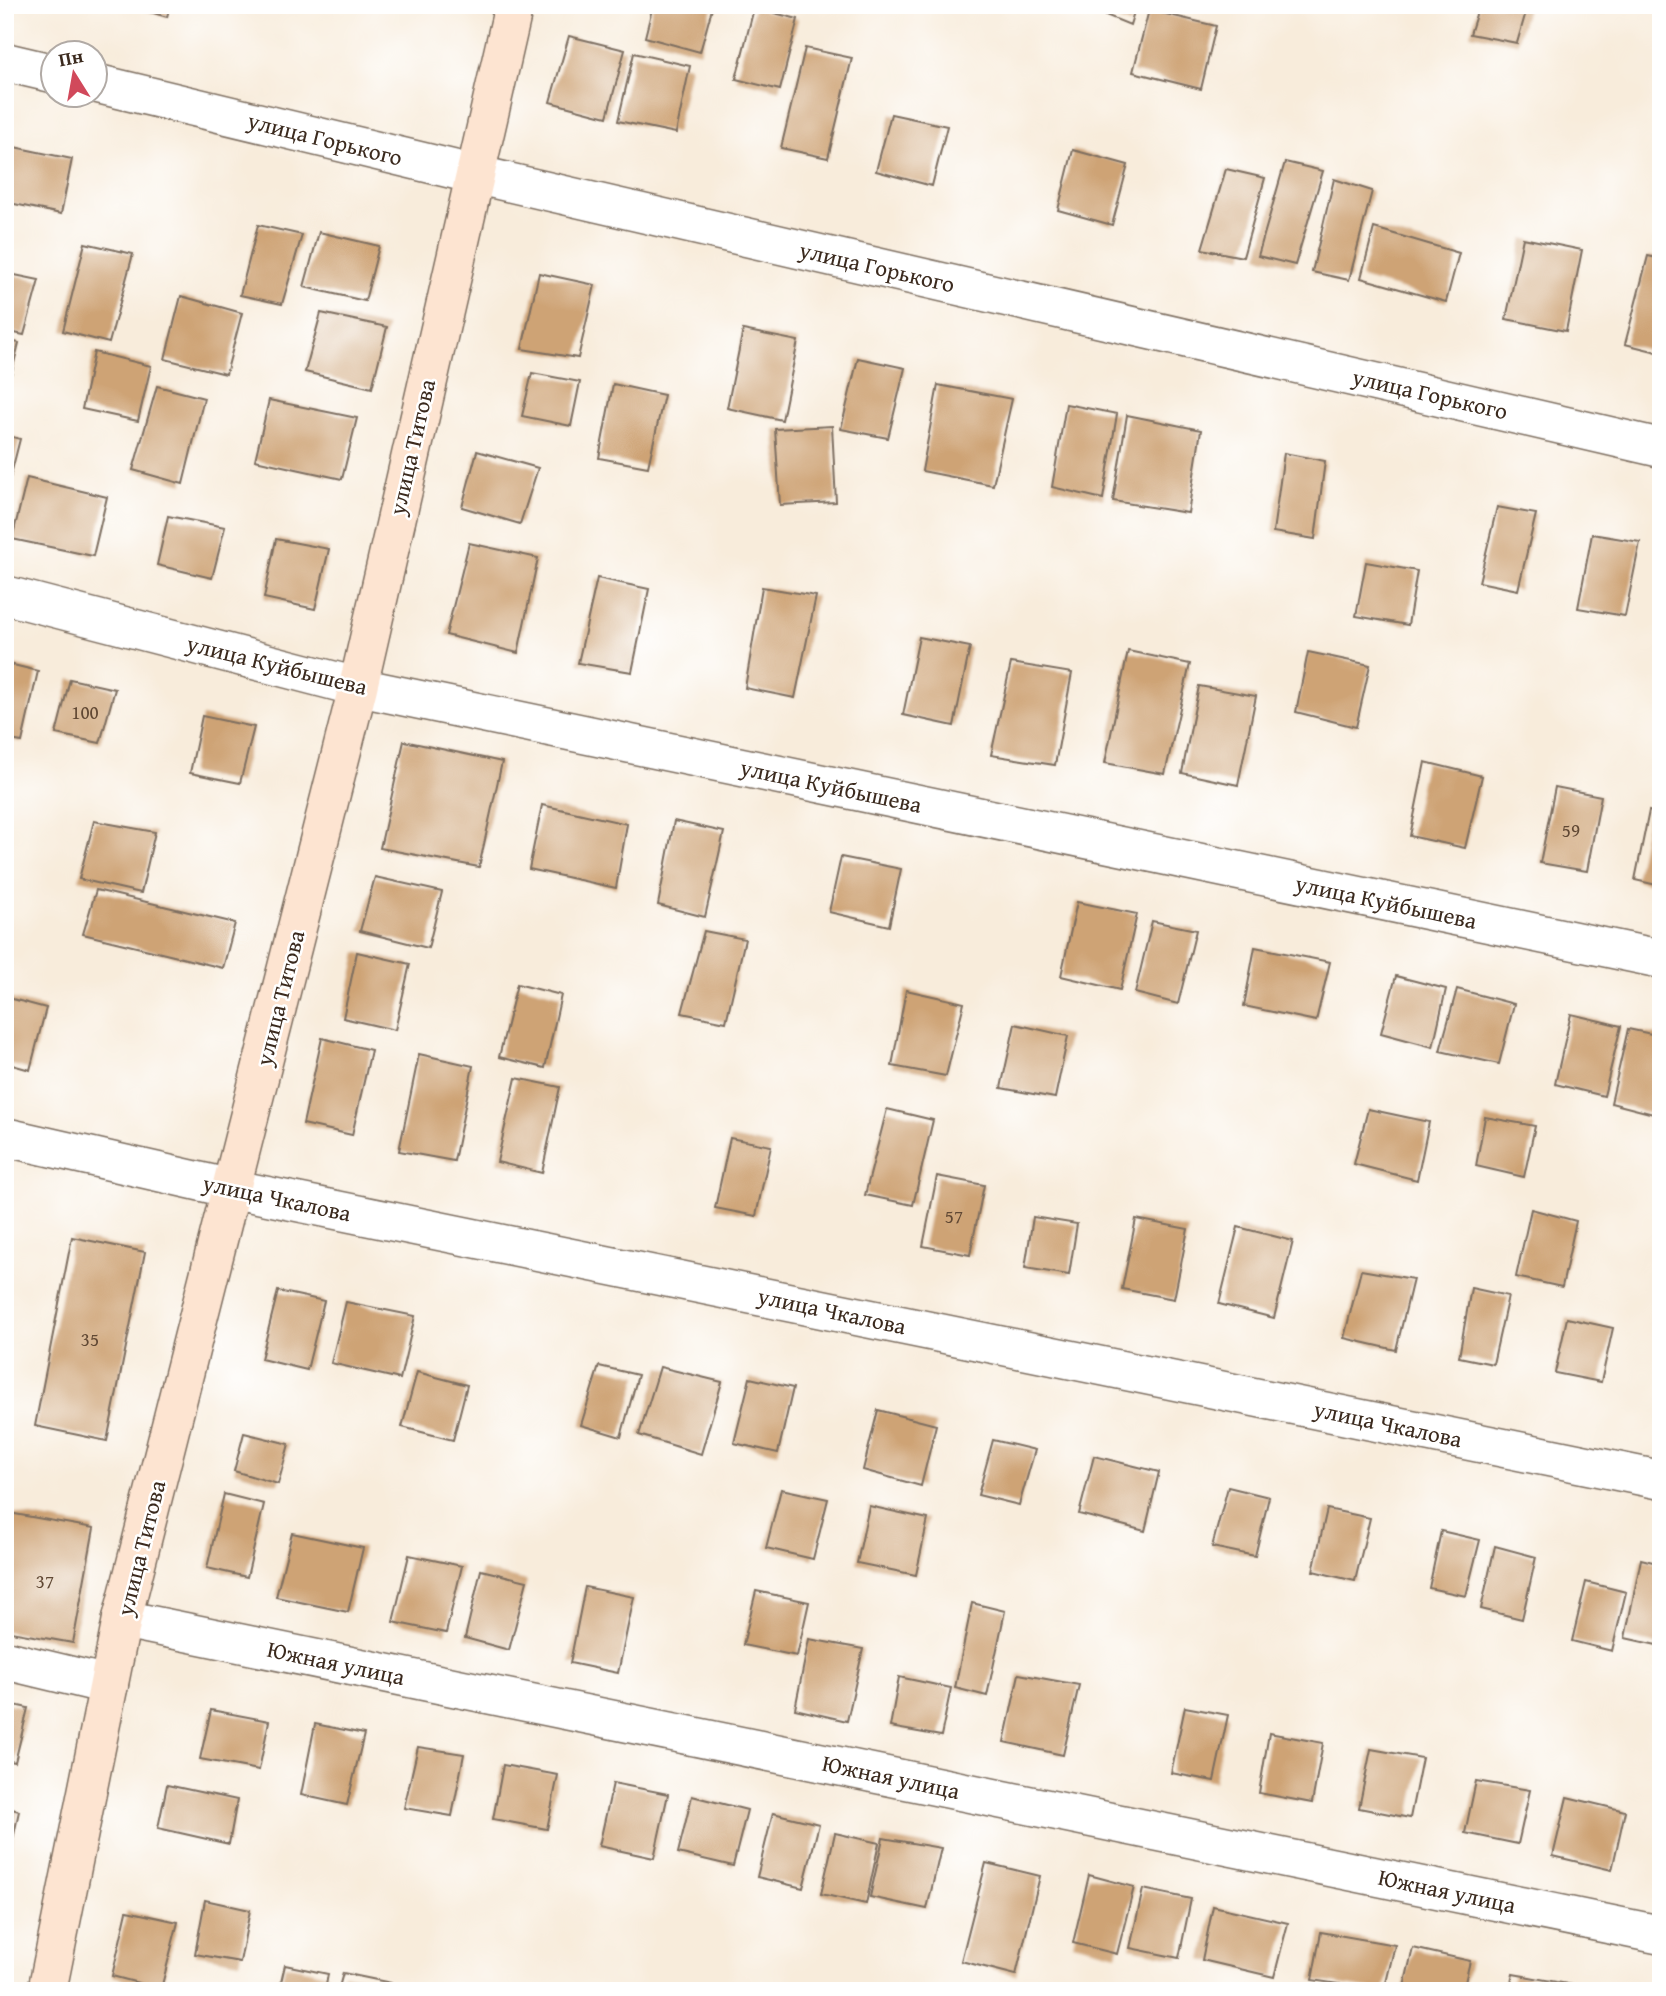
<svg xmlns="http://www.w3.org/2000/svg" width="1666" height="1996" font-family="'Gentium Book Plus',serif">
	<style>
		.building { fill: #cea375 }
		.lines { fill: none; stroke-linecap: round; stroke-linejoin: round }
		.minor-casing { stroke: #7d6e60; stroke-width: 41 }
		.secondary-casing { stroke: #7d6e60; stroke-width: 41 }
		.minor { stroke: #fff; stroke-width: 38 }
		.secondary { stroke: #fde4d1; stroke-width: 38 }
		.labels { text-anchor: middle; stroke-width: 5; stroke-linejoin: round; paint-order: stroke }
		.number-label { font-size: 19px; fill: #604834 }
		.street-label { font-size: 23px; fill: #3b2a1e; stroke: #fff }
	</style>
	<rect width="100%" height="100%" fill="#fff"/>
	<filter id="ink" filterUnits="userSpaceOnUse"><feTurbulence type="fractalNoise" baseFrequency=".0143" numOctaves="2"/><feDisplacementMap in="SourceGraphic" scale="14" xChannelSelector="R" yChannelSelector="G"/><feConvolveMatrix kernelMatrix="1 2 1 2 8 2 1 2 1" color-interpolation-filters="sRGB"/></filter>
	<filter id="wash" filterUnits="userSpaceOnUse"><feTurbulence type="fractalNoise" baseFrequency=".00686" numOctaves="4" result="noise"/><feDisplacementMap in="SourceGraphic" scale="28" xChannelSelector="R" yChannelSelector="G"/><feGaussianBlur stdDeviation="1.57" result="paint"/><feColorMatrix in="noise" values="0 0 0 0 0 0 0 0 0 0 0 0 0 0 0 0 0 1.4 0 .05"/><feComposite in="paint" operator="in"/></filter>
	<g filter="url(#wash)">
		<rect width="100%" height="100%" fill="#f8ecdb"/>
		<g id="blocks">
			<path class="building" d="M126,5H170L167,17Z
				M653,5H713L700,52L645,37Z
				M1081,5H1136L1130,25Z
				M1479,5H1528L1517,43L1470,34Z
				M754,8L798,19L780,90L736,79Z
				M1149,10L1216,26L1201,89L1133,72Z
				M569,36L625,50L607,117L550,102Z
				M805,48L852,58L828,158L781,148Z
				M634,53L690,66L676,133L618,121Z
				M891,114L947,126L932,186L876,171Z
				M14,147L72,159L61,214L5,202V186Z
				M1073,150L1128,165L1112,225L1058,210Z
				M1285,162L1323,171L1295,265L1258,256Z
				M1226,169L1265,178L1243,257L1202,249Z
				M1334,179L1372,191L1349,280L1312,272Z
				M258,225L302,235L282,304L240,295Z
				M1374,228L1459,253L1446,302L1361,278Z
				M319,232L379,246L365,301L304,287Z
				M1523,238L1582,250L1566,331L1506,319Z
				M85,243L133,254L109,343L63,331Z
				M1648,256L1661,259V353L1625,344Z
				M5,273L39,280L24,335L5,331Z
				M539,273L595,285L578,358L522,349Z
				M181,296L242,313L226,374L165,359Z
				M321,313L387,327L372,388L305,372Z
				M743,330L798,341L782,420L727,408Z
				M5,340L19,343L6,395H5Z
				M94,352L151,366L138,421L82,409Z
				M858,358L905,368L888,438L841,429Z
				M532,373L580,382L571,426L522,416Z
				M613,384L664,395L648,467L599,458Z
				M938,385L1012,399L993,485L922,471Z
				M157,386L204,398L183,484L133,470Z
				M269,400L357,418L342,479L255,460Z
				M1066,404L1117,414L1103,499L1052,487Z
				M1127,415L1201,430L1188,513L1113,501Z
				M832,426L836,502L780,505L775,429Z
				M5,435L20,439L6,494H5Z
				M477,451L538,468L520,524L462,507Z
				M1284,453L1325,461L1315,539L1273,532Z
				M27,478L107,497L93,556L12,539Z
				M1497,507L1536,514L1518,590L1479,582Z
				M168,516L225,527L212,578L157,565Z
				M1592,534L1640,542L1625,616L1578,608Z
				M276,539L329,549L315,609L264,598Z
				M469,543L538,558L518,653L446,635Z
				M1366,562L1417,571L1408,625L1356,616Z
				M597,578L649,589L632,672L578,663Z
				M762,587L816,596L795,698L745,688Z
				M919,637L970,647L954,726L903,715Z
				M1128,651L1190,664L1165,774L1105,763Z
				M1308,652L1370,665L1356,727L1296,712Z
				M5,663L38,671L22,742L5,739Z
				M1011,663L1072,673L1055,765L991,755Z
				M70,679L115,689L100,743L56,734Z
				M1199,686L1256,696L1238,785L1182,773Z
				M202,716L254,727L240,783L190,773Z
				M404,741L502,762L479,867L380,848Z
				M1425,762L1482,776L1465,848L1410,836Z
				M1555,787L1601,796L1587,871L1540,863Z
				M542,805L627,824L616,888L529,869Z
				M1649,811L1661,813V886L1635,880Z
				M94,821L155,832L141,893L79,879Z
				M674,821L724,832L705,917L658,905Z
				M841,857L901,869L889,926L829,912Z
				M375,877L442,892L428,948L360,931Z
				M96,890L235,923L223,968L83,934Z
				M1077,902L1137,914L1120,990L1061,976Z
				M1152,921L1196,930L1178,1004L1135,993Z
				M704,931L745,939L726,1022L682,1013Z
				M1255,947L1330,962L1316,1021L1244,1006Z
				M357,952L410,964L395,1030L343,1018Z
				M1396,976L1446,989L1433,1047L1381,1033Z
				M517,984L561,995L545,1068L499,1057Z
				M1457,989L1514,1004L1499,1064L1440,1051Z
				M906,990L964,1003L946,1076L892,1066Z
				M5,997L46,1008L30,1070L5,1063Z
				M1571,1014L1621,1026L1604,1096L1555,1084Z
				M1015,1024L1068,1036L1055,1098L1001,1088Z
				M1628,1029L1661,1036V1116L1611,1103Z
				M322,1038L371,1050L352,1135L303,1124Z
				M419,1054L473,1066L454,1161L399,1151Z
				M516,1078L560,1087L542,1173L497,1162Z
				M887,1109L933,1120L913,1205L865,1195Z
				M1368,1109L1429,1122L1417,1180L1354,1164Z
				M1485,1117L1535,1126L1524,1177L1476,1166Z
				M730,1138L771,1146L756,1216L715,1208Z
				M937,1176L984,1185L970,1255L923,1246Z
				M1531,1209L1576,1221L1562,1287L1516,1277Z
				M1033,1217L1077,1224L1069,1275L1025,1268Z
				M1136,1219L1188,1229L1174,1299L1122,1289Z
				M1238,1227L1293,1241L1274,1318L1219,1304Z
				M72,1237L145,1252L107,1441L35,1426Z
				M1361,1270L1413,1279L1396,1350L1344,1338Z
				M1471,1288L1508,1296L1493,1364L1459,1357Z
				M278,1291L324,1301L307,1370L261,1359Z
				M346,1302L415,1316L400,1379L331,1363Z
				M1567,1318L1613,1328L1601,1382L1555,1373Z
				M599,1366L638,1375L621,1437L581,1425Z
				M660,1367L722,1382L701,1454L639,1435Z
				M417,1372L467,1385L453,1440L402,1427Z
				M750,1378L793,1388L778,1453L734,1443Z
				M878,1410L936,1425L921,1486L863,1470Z
				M244,1433L289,1444L278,1484L234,1471Z
				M993,1440L1035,1450L1019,1505L978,1495Z
				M1094,1456L1159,1472L1145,1531L1079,1514Z
				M1228,1487L1269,1497L1255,1556L1212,1547Z
				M781,1489L828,1499L813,1559L766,1548Z
				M224,1494L264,1504L247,1577L207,1568Z
				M869,1506L928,1519L916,1575L857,1563Z
				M1327,1509L1370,1518L1355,1581L1313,1571Z
				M9,1513L94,1528L73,1643L5,1631V1532Z
				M1441,1531L1480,1540L1466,1596L1429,1588Z
				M292,1533L363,1548L348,1612L276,1597Z
				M1495,1546L1536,1557L1522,1619L1481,1609Z
				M409,1555L462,1566L446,1633L393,1622Z
				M1641,1559L1661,1564V1646L1625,1638Z
				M481,1570L527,1581L509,1650L465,1638Z
				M1586,1582L1626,1592L1612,1651L1572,1641Z
				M585,1587L634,1597L618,1673L570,1663Z
				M756,1591L809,1602L797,1656L743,1645Z
				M972,1603L1005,1611L987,1696L955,1688Z
				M809,1639L863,1649L847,1721L795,1709Z
				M1019,1674L1079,1685L1063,1755L1004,1742Z
				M899,1677L951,1688L941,1736L890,1727Z
				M5,1703L28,1708L15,1762L5,1760Z
				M1185,1707L1228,1715L1214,1781L1171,1773Z
				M211,1710L269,1721L259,1770L200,1759Z
				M315,1724L364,1734L347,1805L301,1795Z
				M1269,1733L1323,1743L1312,1803L1259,1793Z
				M418,1747L464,1754L452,1816L404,1808Z
				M1371,1749L1422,1758L1410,1818L1359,1808Z
				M503,1765L558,1775L547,1829L493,1819Z
				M1476,1781L1530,1790L1518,1844L1465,1833Z
				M613,1783L668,1794L654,1858L599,1846Z
				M167,1785L237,1800L229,1844L158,1828Z
				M692,1796L747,1810L733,1866L678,1853Z
				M1567,1797L1625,1811L1612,1870L1553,1856Z
				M5,1807L19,1811L9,1858L5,1857Z
				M773,1813L819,1824L803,1888L757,1877Z
				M835,1833L879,1843L866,1904L821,1894Z
				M883,1838L941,1848L927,1909L870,1897Z
				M986,1863L1040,1876L1016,1975L961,1961Z
				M1089,1875L1134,1887L1117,1954L1073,1943Z
				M1143,1889L1191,1899L1179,1958L1130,1948Z
				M205,1900L250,1910L240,1962L195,1954Z
				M1213,1906L1288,1923L1274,1977L1202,1960Z
				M127,1911L178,1922L161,1989L112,1976Z
				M1321,1932L1395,1945L1384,1991L1312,1980Z
				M1413,1948L1470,1961L1463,1991H1403Z
				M285,1965L328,1974L325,1991H279Z
				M343,1973L396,1984L394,1991H338Z
				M1513,1974L1573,1985L1571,1991H1509Z"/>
		</g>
	</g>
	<g filter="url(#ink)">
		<use href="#blocks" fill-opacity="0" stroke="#7d6e60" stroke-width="2"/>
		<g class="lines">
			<g class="minor-casing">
				<path id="minor" d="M5,62L52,73
					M94,83L473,174L1661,448
					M5,595L358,687L1661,959
					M5,1137L233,1189L1661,1480
					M122,1619L1661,1935
					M5,1660L109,1685"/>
			</g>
			<g class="secondary-casing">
				<path id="secondary" d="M47,1991L122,1619L358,687L514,5"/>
			</g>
			<use href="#minor" class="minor"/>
			<use href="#secondary" class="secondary"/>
		</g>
	</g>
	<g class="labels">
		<g class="number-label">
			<text x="85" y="719">100</text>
			<text x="1571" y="837">59</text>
			<text x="954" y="1223">57</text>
			<text x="90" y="1346">35</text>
			<text x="45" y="1588">37</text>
		</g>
		<g class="street-label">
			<text transform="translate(325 139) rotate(14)" y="8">улица Горького</text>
			<text transform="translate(877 267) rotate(13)" y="8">улица Горького</text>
			<text transform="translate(1430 394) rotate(13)" y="8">улица Горького</text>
			<text transform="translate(412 447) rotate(-77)" y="8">улица Титова</text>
			<text transform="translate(277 665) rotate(14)" y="8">улица Куйбышева</text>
			<text transform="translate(831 786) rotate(12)" y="8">улица Куйбышева</text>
			<text transform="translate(1386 902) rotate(12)" y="8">улица Куйбышева</text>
			<text transform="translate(280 998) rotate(-76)" y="8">улица Титова</text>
			<text transform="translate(277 1198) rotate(12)" y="8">улица Чкалова</text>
			<text transform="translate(832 1311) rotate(12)" y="8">улица Чкалова</text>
			<text transform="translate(1388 1424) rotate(12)" y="8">улица Чкалова</text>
			<text transform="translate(141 1548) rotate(-76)" y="8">улица Титова</text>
			<text transform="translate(336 1663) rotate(12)" y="8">Южная улица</text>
			<text transform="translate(891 1777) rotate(12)" y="8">Южная улица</text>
			<text transform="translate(1447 1891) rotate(12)" y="8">Южная улица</text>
		</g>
	</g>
	<rect width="1666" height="1996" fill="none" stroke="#fff" stroke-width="28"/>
	<g transform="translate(74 74) rotate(349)"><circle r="33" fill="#ffffff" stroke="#b1aaa5" stroke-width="2"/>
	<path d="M0-5L12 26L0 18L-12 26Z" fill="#d1495b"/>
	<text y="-10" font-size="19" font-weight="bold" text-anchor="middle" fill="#3b2a1e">Пн</text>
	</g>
</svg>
